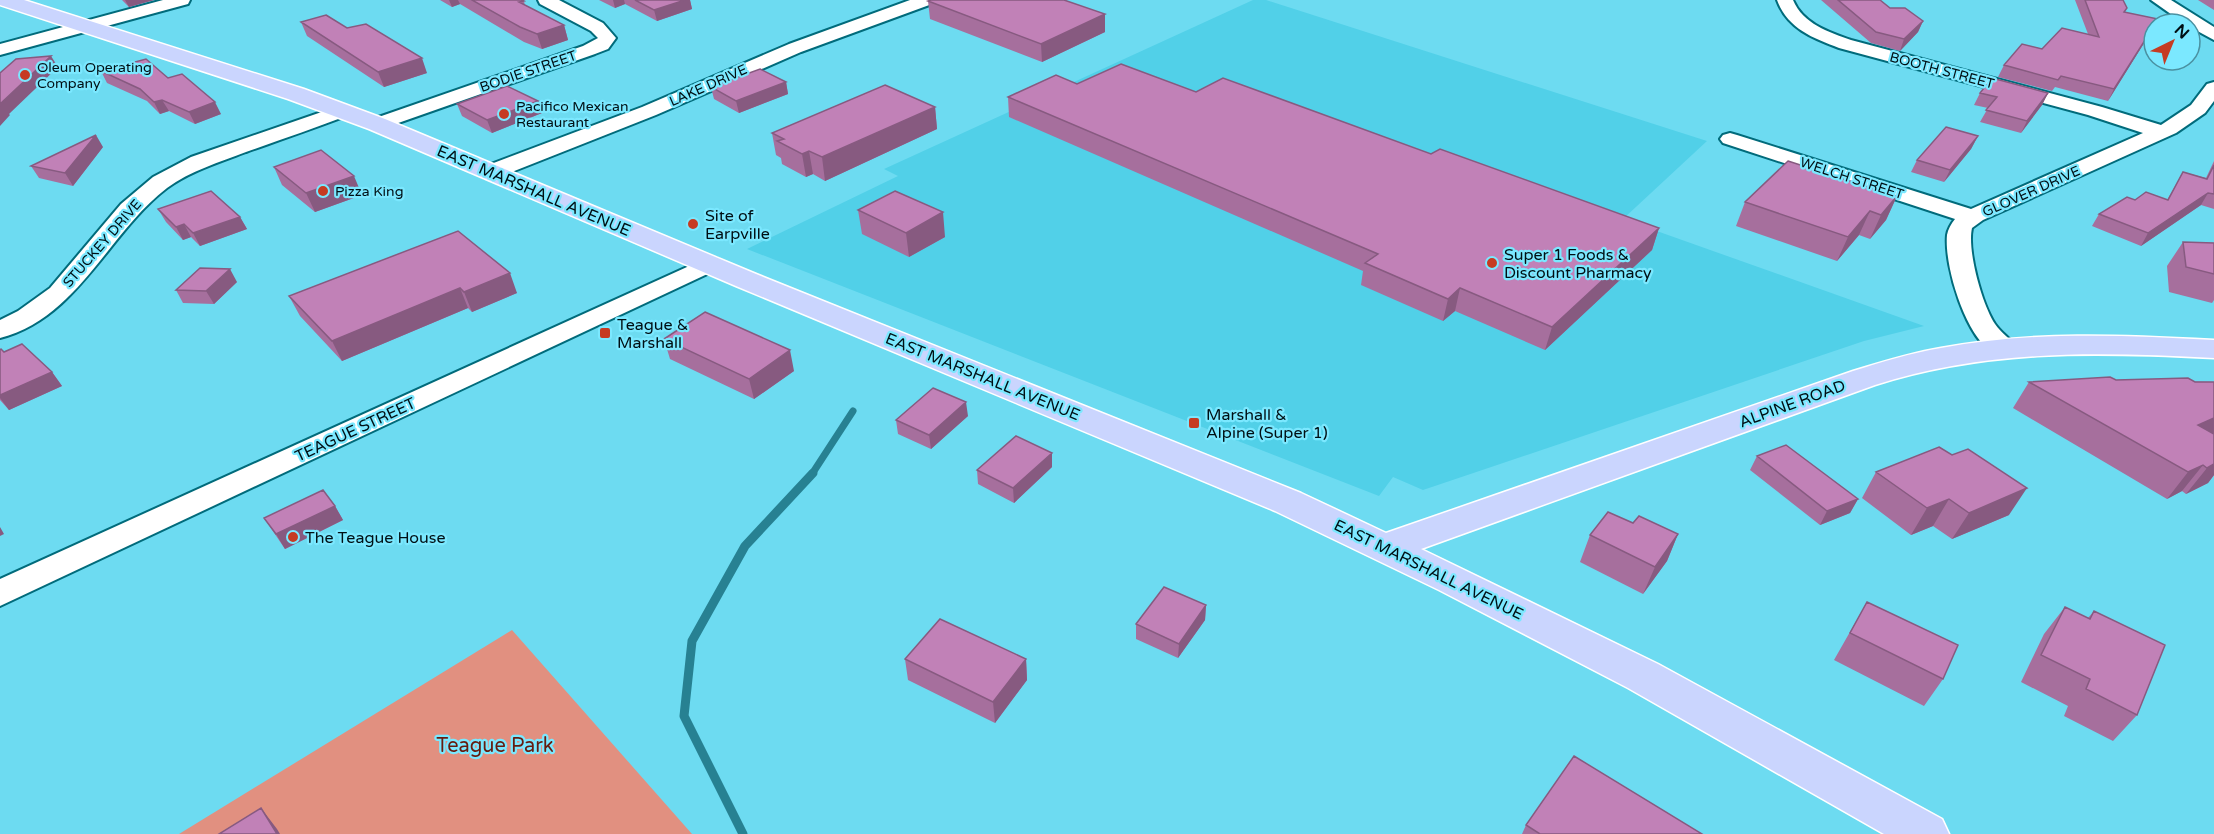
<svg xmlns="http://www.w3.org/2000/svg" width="2214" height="834" font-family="'Varela Round',sans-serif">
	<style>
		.built { fill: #51d0e8 }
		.green { fill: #e19080 }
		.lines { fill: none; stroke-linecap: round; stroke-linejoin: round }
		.stream-far1 { stroke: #278192; stroke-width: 7 }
		.stream { stroke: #278192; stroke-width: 9 }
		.minor-casing { stroke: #016b7b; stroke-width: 4 }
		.major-casing { stroke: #fff; stroke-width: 3 }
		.minor { fill: #fff; fill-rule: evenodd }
		.major { fill: #cad5fe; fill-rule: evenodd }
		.wall { fill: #a66f9d }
		.shaded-wall { fill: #875a80 }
		.building { fill: #c181b7; stroke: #875a80; stroke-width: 1.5 }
		.poi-dot { fill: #c63b22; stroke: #7be8ff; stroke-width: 2 }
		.labels { text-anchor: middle; stroke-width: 4.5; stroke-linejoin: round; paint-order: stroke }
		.far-poi-label { font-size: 14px; fill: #000f14; stroke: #7be8ff; text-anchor: start }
		.far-street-label { font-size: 14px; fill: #000f14; stroke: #7be8ff }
		.street-label { font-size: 16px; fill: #000f14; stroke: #7be8ff }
		.poi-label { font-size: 16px; fill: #000f14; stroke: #7be8ff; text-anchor: start }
		.near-park-label { font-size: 20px; fill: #661c0f; stroke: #7be8ff }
	</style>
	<rect width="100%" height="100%" fill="#6ddbf1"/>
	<path class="built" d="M1253,0H1266L1707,141L1623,219L1924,326L1864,341L1423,490L1393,477L1379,496L747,249L898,176L884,169Z"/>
	<path class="green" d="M512,630L692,834H179Z"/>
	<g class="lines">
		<path class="stream-far1" d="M812,474L853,411"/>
		<path class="stream" d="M743,834L684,716L692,641L745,546L813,473"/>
		<g class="minor-casing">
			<path id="minor" d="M163,0H190L188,4L0,55V44Z
				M538,0H559L603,23L616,38L608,49L595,54L384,128H370L367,124L370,120L583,46L598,38L591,31L540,4Z
				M910,0H934L932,4L801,52L656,115L499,177L491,179L483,177L480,172L483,167L642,107L789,44Z
				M1777,0H1793C1803,24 1829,32 1851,40L2102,107L2161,125L2191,105L2207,84L2214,82V101L2205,113L2176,133L1983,220L1972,228C1967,251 1982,304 1995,324C2001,333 2011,339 2017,348L2013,354C2007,355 2001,357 1995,354C1966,339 1944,266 1947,235C1948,229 1951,224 1955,219L1723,143L1720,139L1723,135L1730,133L1737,135L1971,209L2143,133L2088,115L1839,48C1812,38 1787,28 1777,0Z
				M2151,0H2171L2214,27V40L2190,27V24H2185Z
				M342,105L349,107L352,111L349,115C315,128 280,140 246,152C220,162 190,171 167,188C108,233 78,318 0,338V320L18,311L50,288L121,204L153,177L191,157Z
				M709,257L718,259L721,264L718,269L0,606V579Z"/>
		</g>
		<g class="major-casing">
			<path id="major" d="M0,0H24L304,89L385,119L756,274L1301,493L1386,533L1853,371C1882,362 1911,353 1941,348C2031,331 2123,335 2214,340V358C2097,352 1988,349 1875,385L1421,549L1658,664L1942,819L1949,834H1884L1628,688L1439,590L1275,511L736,286L369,129L288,99L0,5Z"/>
		</g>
		<use href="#minor" class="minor"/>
		<use href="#major" class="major"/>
	</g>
	<path class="wall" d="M122,0H154L129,7Z
		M440,0H522L524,1L525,6L564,25L568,40L542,49L524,42L460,4L452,7Z
		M599,0H690L692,9L657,21L625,4L615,8Z
		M1821,0H1880L1890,8L1923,21L1918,32L1900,51L1871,43Z
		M2075,0H2123L2124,12L2154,27L2108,101L2055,87L2052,91L1998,77L2004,65L2042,49L2088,34Z
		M2198,0H2214V10Z
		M928,1L1105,14V32L1042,62L930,19Z
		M301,22L427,73L384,87L307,36Z
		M101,71L168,78L221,114L195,124L169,111L160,114L147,101L107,83Z
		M786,82L788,94L739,113L714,99L711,87Z
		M1196,92L1431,154L1659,228L1652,250L1545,350L1455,311L1443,321L1361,285L1363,271L1009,117L1008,97Z
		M1980,93H2048L2042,105L2021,133L1980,122L1988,108L1974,105Z
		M538,101L542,113L492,133L462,116L457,104Z
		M935,107L937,129L825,181L813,174L806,177L782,164L781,158L776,155L772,133Z
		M1978,136L1971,149L1944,182L1911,172L1917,160Z
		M103,147L73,186L39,178L31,166Z
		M2214,161V209L2201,205L2141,246L2092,226L2099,214L2135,200H2167L2183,172L2206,178Z
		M274,167L362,195L315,212L282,185Z
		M1897,196L1886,220L1870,239L1859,235L1837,261L1736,226L1745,202Z
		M158,209L240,217L247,229L200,246L191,237L183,240L166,222Z
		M858,210L945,237L909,257L862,234Z
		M458,231L517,293L472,312L468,308L342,361L300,316L289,296Z
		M2183,242L2214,243V300L2212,303L2169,292L2167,266Z
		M237,282L214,304L183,303L176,290Z
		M664,339L794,371L754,399L670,359Z
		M0,350L52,372L62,386L9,410L0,400Z
		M2116,380L2214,382V475L2208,483L2186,494L2182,491L2167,499L2013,408L2029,382Z
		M968,416L931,449L898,434L896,420Z
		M1757,456L1858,499L1850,513L1820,525L1750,470Z
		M1052,467L1014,503L978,484L977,470Z
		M1876,472L2009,515L1952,539L1933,526L1911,535L1862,498Z
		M335,506L343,520L285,549L264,518Z
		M1633,523L1678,534L1667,561L1643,594L1580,562L1590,535Z
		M1867,602L1943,679L1924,706L1834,660Z
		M1206,605L1205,620L1178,658L1136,639V624Z
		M2065,607L2088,618L2094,611L2137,715L2113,741L2064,716L2068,706L2021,682L2044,634Z
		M905,659H1026L1027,680L995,723L908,680Z
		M1526,825L1702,834H1522Z"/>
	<path class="shaded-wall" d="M125,0H154L129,7Z
		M449,0H458L460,4L452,7Z
		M613,0H624L625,4L615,8Z
		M685,0H690L692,9L657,21L654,10Z
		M1105,14V32L1042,62L1041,44Z
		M1923,21L1918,32L1900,51L1904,39Z
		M564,25L568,40L542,49L537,34Z
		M2154,27L2108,101L2114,89Z
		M51,56L58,67L9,114L10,115L0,126V104Z
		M422,58L427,73L384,87L378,72Z
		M786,82L788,94L739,113L736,101Z
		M2048,93L2042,105L2021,133L2027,121Z
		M162,100L169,111L160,114L154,102Z
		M538,101L542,113L492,133L487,120Z
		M215,102L221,114L195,124L189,112Z
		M935,107L937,129L825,181L822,157Z
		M96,135L103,147L73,186L65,173Z
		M1978,136L1971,149L1944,182L1950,170Z
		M809,151L813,174L806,177L802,154Z
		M354,176L362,195L315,212L306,193Z
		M2208,193L2201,205L2141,246L2148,233Z
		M1897,196L1886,220L1870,239L1881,215Z
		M1870,211L1859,235L1837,261L1848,237Z
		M943,212L945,237L909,257L906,233Z
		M240,217L247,229L200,246L193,233Z
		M184,224L191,237L183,240L176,227Z
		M1659,228L1652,250L1545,350L1552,327Z
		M230,269L237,282L214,304L206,291Z
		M510,273L517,293L472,312L464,292Z
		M460,288L468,308L342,361L332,341Z
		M1460,288L1455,311L1443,321L1448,299Z
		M790,350L794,371L754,399L749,379Z
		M52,372L62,386L9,410L0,398V395Z
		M966,402L968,416L931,449L929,435Z
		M2214,418V436L2198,425Z
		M1052,453V467L1014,503L1013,488Z
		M2214,464V475L2208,483L2186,494L2207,468Z
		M2203,465L2182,491L2167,499L2188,472Z
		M2027,488L2009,515L1952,539L1969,513Z
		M1858,499L1850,513L1820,525L1827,511Z
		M1949,499L1933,526L1911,535L1927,508Z
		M335,506L343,520L285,549L276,534Z
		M0,527L4,534L0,536Z
		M1678,534L1667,561L1643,594L1655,567Z
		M1206,605L1205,620L1178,658L1179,644Z
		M1026,659L1027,680L995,723L993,702Z
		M261,808L277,829L280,834H277Z"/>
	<path class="building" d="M472,0H522L524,1L519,2L564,25L537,34L520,27Z
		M635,0H685L654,10Z
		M931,0H1064L1105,14L1041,44L928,1Z
		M1838,0H1880L1890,8H1905L1923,21L1904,39L1876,32Z
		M2085,0H2123L2127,8L2124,12L2158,19L2156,24H2154V26L2114,89L2061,76L2058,80L2004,65L2022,44L2042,49L2062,28L2099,37Z
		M326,15L347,28L366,24L422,58L378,72L301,22Z
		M51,56L0,104L3,103L0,106V73L16,59Z
		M146,59L168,78L182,74L215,102L189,112L162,100L154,102L140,89L101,71Z
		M1121,64L1196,92L1223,78L1431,154L1440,149L1659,228L1552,327L1460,288L1448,299L1365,263L1378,254L1008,97L1056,75L1077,84Z
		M760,69L786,82L736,101L711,87Z
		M1992,78L2048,93L2027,121L1986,110L1997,97L1980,93Z
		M885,85L935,107L822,157L809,151L802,154L777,141L784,139L772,133Z
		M507,86L538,101L487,120L457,104Z
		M1946,127L1978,136L1950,170L1917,160Z
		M96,135L65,173L31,166Z
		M321,150L354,176L306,193L274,167Z
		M1788,161L1897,196L1881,215L1870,211L1848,237L1745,202Z
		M2214,165V194L2208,193L2148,233L2099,214L2127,197L2135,200L2146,192L2168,200L2183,172L2207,179Z
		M211,191L240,217L193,233L184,224L176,227L158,209Z
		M895,191L943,212L906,233L858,210Z
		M458,231L510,273L464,292L460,288L332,341L289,296Z
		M2183,242L2214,243V274L2186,267Z
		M200,268L230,269L206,291L176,290Z
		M705,312L790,350L749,379L664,339Z
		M22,344L52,372L0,395V350L1,349L4,352Z
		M2110,377L2116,380L2188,378L2195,382H2214V418L2198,425L2214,434V464L2207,468L2203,465L2188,472L2029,382Z
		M933,388L966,402L929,435L896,420Z
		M1016,436L1052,453L1013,488L977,470Z
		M1786,445L1858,499L1827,511L1757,456Z
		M1939,447L1952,455L1968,449L2027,488L1969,513L1949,499L1927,508L1876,472Z
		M323,490L335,506L276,534L264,518Z
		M1608,512L1633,523L1639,516L1678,534L1655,567L1590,535Z
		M1164,587L1206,605L1179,644L1136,624Z
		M1867,602L1958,645L1943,679L1850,633Z
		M2065,607L2090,619L2094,611L2165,645L2137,715L2086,689L2090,679L2041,655Z
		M940,619L1026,659L993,702L905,659Z
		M1574,756L1702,834H1540L1526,825Z
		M261,808L277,834H219Z"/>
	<g class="poi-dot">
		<circle cx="25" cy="75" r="6"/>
		<circle cx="504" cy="114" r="6"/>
		<circle cx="323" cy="191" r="6"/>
		<circle cx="693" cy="224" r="6"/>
		<circle cx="1492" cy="263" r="6"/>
		<rect x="599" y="327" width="12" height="12" rx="3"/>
		<rect x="1188" y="417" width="12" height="12" rx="3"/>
		<circle cx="293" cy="537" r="6"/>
	</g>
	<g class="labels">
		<g class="far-poi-label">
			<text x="37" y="72">Oleum Operating<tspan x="37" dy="16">Company</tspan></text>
			<text x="516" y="111">Pacifico Mexican<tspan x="516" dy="16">Restaurant</tspan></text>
			<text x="335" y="196">Pizza King</text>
		</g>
		<g class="far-street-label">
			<text transform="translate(1942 70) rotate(15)" y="5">BOOTH STREET</text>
			<text transform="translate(528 71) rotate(-19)" y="5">BODIE STREET</text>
			<text transform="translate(708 85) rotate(-24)" y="5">LAKE DRIVE</text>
			<text transform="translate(1852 178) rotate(18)" y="5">WELCH STREET</text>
			<text transform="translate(2031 191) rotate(-24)" y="5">GLOVER DRIVE</text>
			<text transform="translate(102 243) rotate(-49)" y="5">STUCKEY DRIVE</text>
		</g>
		<g class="street-label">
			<text transform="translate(534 190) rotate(23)" y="6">EAST MARSHALL AVENUE</text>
			<text transform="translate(983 376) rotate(22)" y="6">EAST MARSHALL AVENUE</text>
			<text transform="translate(1792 403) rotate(-20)" y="6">ALPINE ROAD</text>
			<text transform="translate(355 429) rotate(-25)" y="6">TEAGUE STREET</text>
			<text transform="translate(1429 569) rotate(26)" y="6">EAST MARSHALL AVENUE</text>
		</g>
		<g class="poi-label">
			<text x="705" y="221">Site of<tspan x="705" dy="18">Earpville</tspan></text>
			<text x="1504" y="260">Super 1 Foods &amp;<tspan x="1504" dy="18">Discount Pharmacy</tspan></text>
			<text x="617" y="330">Teague &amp;<tspan x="617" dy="18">Marshall</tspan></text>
			<text x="1206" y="420">Marshall &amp;<tspan x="1206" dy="18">Alpine (Super 1)</tspan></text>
			<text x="305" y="543">The Teague House</text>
		</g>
		<g class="near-park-label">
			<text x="495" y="752">Teague Park</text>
		</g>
	</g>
	<g transform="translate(2172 42) rotate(43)"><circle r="28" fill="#7be8ff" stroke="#4a91a1" stroke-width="1.5"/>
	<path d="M0-4.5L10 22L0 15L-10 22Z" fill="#c63b22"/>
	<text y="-9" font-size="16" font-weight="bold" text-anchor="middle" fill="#000f14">N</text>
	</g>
</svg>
